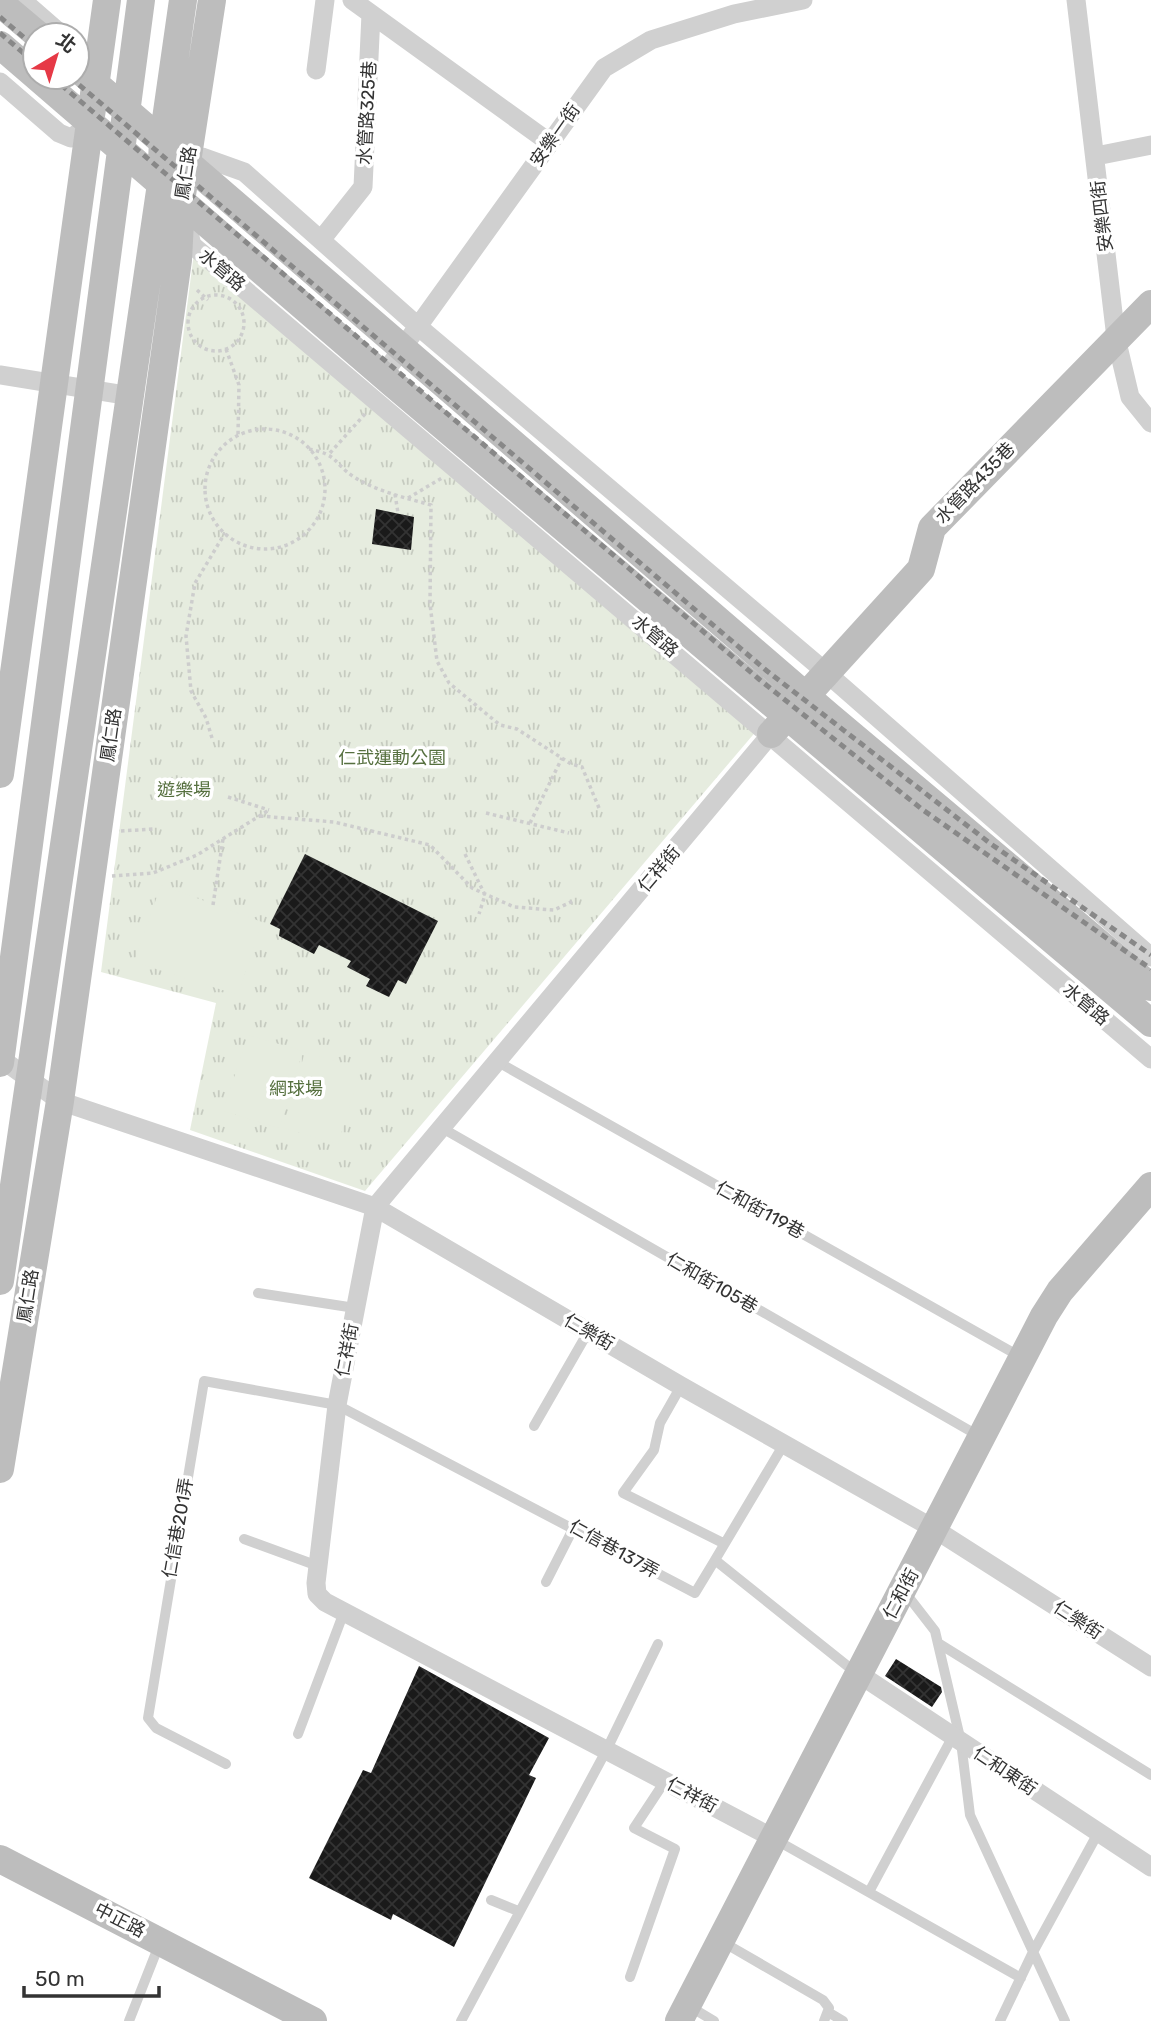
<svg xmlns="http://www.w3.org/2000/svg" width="1151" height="2021" font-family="Rubik,'Noto Sans TC',sans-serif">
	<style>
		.grass { fill: url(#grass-tufts) }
		.pitch { fill: #e6ecdf }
		.building { fill: url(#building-cross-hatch) }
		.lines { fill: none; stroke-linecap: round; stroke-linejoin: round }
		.path { stroke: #cdcdcd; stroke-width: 3.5; stroke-dasharray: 3.5 3.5; stroke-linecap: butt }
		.lane { stroke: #d0d0d0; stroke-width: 10 }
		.street { stroke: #d0d0d0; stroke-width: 19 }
		.secondary { stroke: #bdbdbd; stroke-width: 28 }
		.rail { stroke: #888; stroke-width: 5; stroke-dasharray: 7 5; stroke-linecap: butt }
		.labels { text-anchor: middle; stroke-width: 7; stroke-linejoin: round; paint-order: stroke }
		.street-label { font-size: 18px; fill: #333; stroke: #fff }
		.park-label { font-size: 18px; fill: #56703f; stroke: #fff }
	</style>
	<defs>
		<pattern id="grass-tufts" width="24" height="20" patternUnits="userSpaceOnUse" patternTransform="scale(1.75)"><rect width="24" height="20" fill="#e6ecdf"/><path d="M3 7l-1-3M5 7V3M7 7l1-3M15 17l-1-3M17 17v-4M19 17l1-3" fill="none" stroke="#c6cbc0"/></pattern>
		<pattern id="building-cross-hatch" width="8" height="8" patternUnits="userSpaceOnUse" patternTransform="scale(1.75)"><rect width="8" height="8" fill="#1a1a1a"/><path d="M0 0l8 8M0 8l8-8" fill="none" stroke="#333"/></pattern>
	</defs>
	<rect width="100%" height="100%" fill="#fff"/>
	<path class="grass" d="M195,245L758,729L365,1191L190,1130L216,1003L101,972Z"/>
	<path class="pitch" d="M161,885L262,922L238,995L134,962Z
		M248,1035L303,1051L279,1128L223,1111Z
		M305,1052L361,1069L338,1144L283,1128Z"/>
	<path class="building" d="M376,509L414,517L411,550L372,544Z
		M305,854L438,921L406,984L398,980L389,997L366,986L370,979L347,967L351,961L319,945L314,954L279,936L280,929L270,924Z
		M896,1659L941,1687L942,1692L932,1707L885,1676Z
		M419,1666L549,1738L529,1775L536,1778L454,1947L393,1914L391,1920L309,1878L363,1770L371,1773Z"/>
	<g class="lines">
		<path class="path" d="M197,290L208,300
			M188 323a28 28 0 1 1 56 0a28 28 0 1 1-56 0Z
			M226,349L239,385L238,435
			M205 489a60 60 0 1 1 120 0a60 60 0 1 1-120 0Z
			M309,449C339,455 333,463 354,477C376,491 406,498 431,505L430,604L437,661L449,683L500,725L517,729L571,764L582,767L599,808
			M330,453L365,414
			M395,494L398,513
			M408,498L442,478
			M212,738L206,718L191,691L186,636L195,583L225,533
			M228,797L269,810
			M486,813L569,833
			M260,816L334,822L430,845L472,888L514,907L554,910L575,900
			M530,823L562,758
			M121,831L154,829
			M465,854L485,895L479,914
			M112,876L153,873L197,855L269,810
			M213,905L223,839"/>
		<path class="lane" d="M498,1062L1019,1356
			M442,1128L979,1436
			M258,1293L355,1308
			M681,1386L660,1423L654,1450L623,1493L723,1543
			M534,1426L588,1332
			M244,1539L318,1566
			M715,1560L784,1444
			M546,1582L574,1527
			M904,1591L935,1631L961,1742L970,1815L1065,2021
			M938,1643L1151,1775
			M298,1734L344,1612
			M226,1764L156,1728L148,1718L204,1381L337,1405L695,1593L715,1560L855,1672
			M776,1840L1021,1978
			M869,1892L953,1736
			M491,1900L518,1911
			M721,1941L823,2000L829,2008L824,2021
			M630,1977L675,1849L634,1828L665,1781
			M689,2006L714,2021
			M828,2012L843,2021
			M129,2021L159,1945
			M461,2021L606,1751L658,1644
			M1000,2021L1033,1952L1098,1833"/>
		<path class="street" d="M22,0L62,35
			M352,0L550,143
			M1076,0L1116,338L1130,397L1151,423
			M316,70L325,0
			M0,82L59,133L71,138L92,123
			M1096,156L1151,145
			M187,164L202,157L244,172L420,328L814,662L1151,957
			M186,222L192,245L1151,1059
			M321,240L363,187L371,14
			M0,375L131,396
			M383,375L604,68L651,40L734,14L803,0
			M771,734L375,1207L337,1405L316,1583L317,1594L325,1602L773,1838
			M0,1058L60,1101L375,1207L681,1386L936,1530L1151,1667
			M859,1674L1151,1867"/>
		<path class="secondary" d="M0,3L38,35
			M0,45L35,75
			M77,68L828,715L1151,987
			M37,77L392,383L1151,1023
			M771,734L921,569L932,528L1151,304
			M0,774L107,0
			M0,1063L141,0
			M0,1281L161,184L163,140L183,0
			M0,1469L60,1101L178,260L181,201L212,0
			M0,1859L313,2021
			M679,2021L1044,1316L1060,1291L1151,1186"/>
		<path class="rail" d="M0,17L35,47
			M0,33L35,63
			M52,77L760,680L923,810L1151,969
			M70,77L767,671L991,844L1151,955"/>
	</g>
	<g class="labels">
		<g class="street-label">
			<text transform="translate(367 113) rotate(-87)" y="6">水管路325巷</text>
			<text transform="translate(555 135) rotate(-55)" y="6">安樂一街</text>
			<text transform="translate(186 173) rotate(-81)" y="6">鳳仁路</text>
			<text transform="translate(1102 216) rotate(-97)" y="6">安樂四街</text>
			<text transform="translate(222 270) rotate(40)" y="6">水管路</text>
			<text transform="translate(975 483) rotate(-46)" y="6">水管路435巷</text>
			<text transform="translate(655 636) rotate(40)" y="6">水管路</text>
			<text transform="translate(111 735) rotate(-82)" y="6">鳳仁路</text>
			<text transform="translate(659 869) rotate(-50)" y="6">仁祥街</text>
			<text transform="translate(1086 1004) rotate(40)" y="6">水管路</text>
			<text transform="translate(760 1210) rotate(29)" y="6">仁和街119巷</text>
			<text transform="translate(712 1283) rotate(30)" y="6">仁和街105巷</text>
			<text transform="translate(28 1296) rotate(-81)" y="6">鳳仁路</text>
			<text transform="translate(589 1332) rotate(30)" y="6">仁樂街</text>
			<text transform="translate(347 1350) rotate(-79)" y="6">仁祥街</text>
			<text transform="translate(178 1528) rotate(-80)" y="6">仁信巷201弄</text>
			<text transform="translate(614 1549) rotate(29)" y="6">仁信巷137弄</text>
			<text transform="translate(901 1594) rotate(-62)" y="6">仁和街</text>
			<text transform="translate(1078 1620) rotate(33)" y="6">仁樂街</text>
			<text transform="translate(1005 1771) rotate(34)" y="6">仁和東街</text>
			<text transform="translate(692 1795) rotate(28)" y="6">仁祥街</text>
			<text transform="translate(120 1920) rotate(27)" y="6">中正路</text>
		</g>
		<g class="park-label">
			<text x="392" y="764">仁武運動公園</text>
			<text x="184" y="796">遊樂場</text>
			<text x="296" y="1095">網球場</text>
		</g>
	</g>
	<g transform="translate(56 56) rotate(38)"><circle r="33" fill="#ffffff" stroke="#adadad" stroke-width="2"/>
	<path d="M0-5L12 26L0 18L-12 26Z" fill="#e63946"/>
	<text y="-10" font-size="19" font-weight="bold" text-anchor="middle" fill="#333333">北</text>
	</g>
	<path d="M24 1986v10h135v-10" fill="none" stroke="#333333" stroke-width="3.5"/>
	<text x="35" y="1986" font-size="21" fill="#333333" stroke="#ffffff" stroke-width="5" paint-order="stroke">50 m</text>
</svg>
